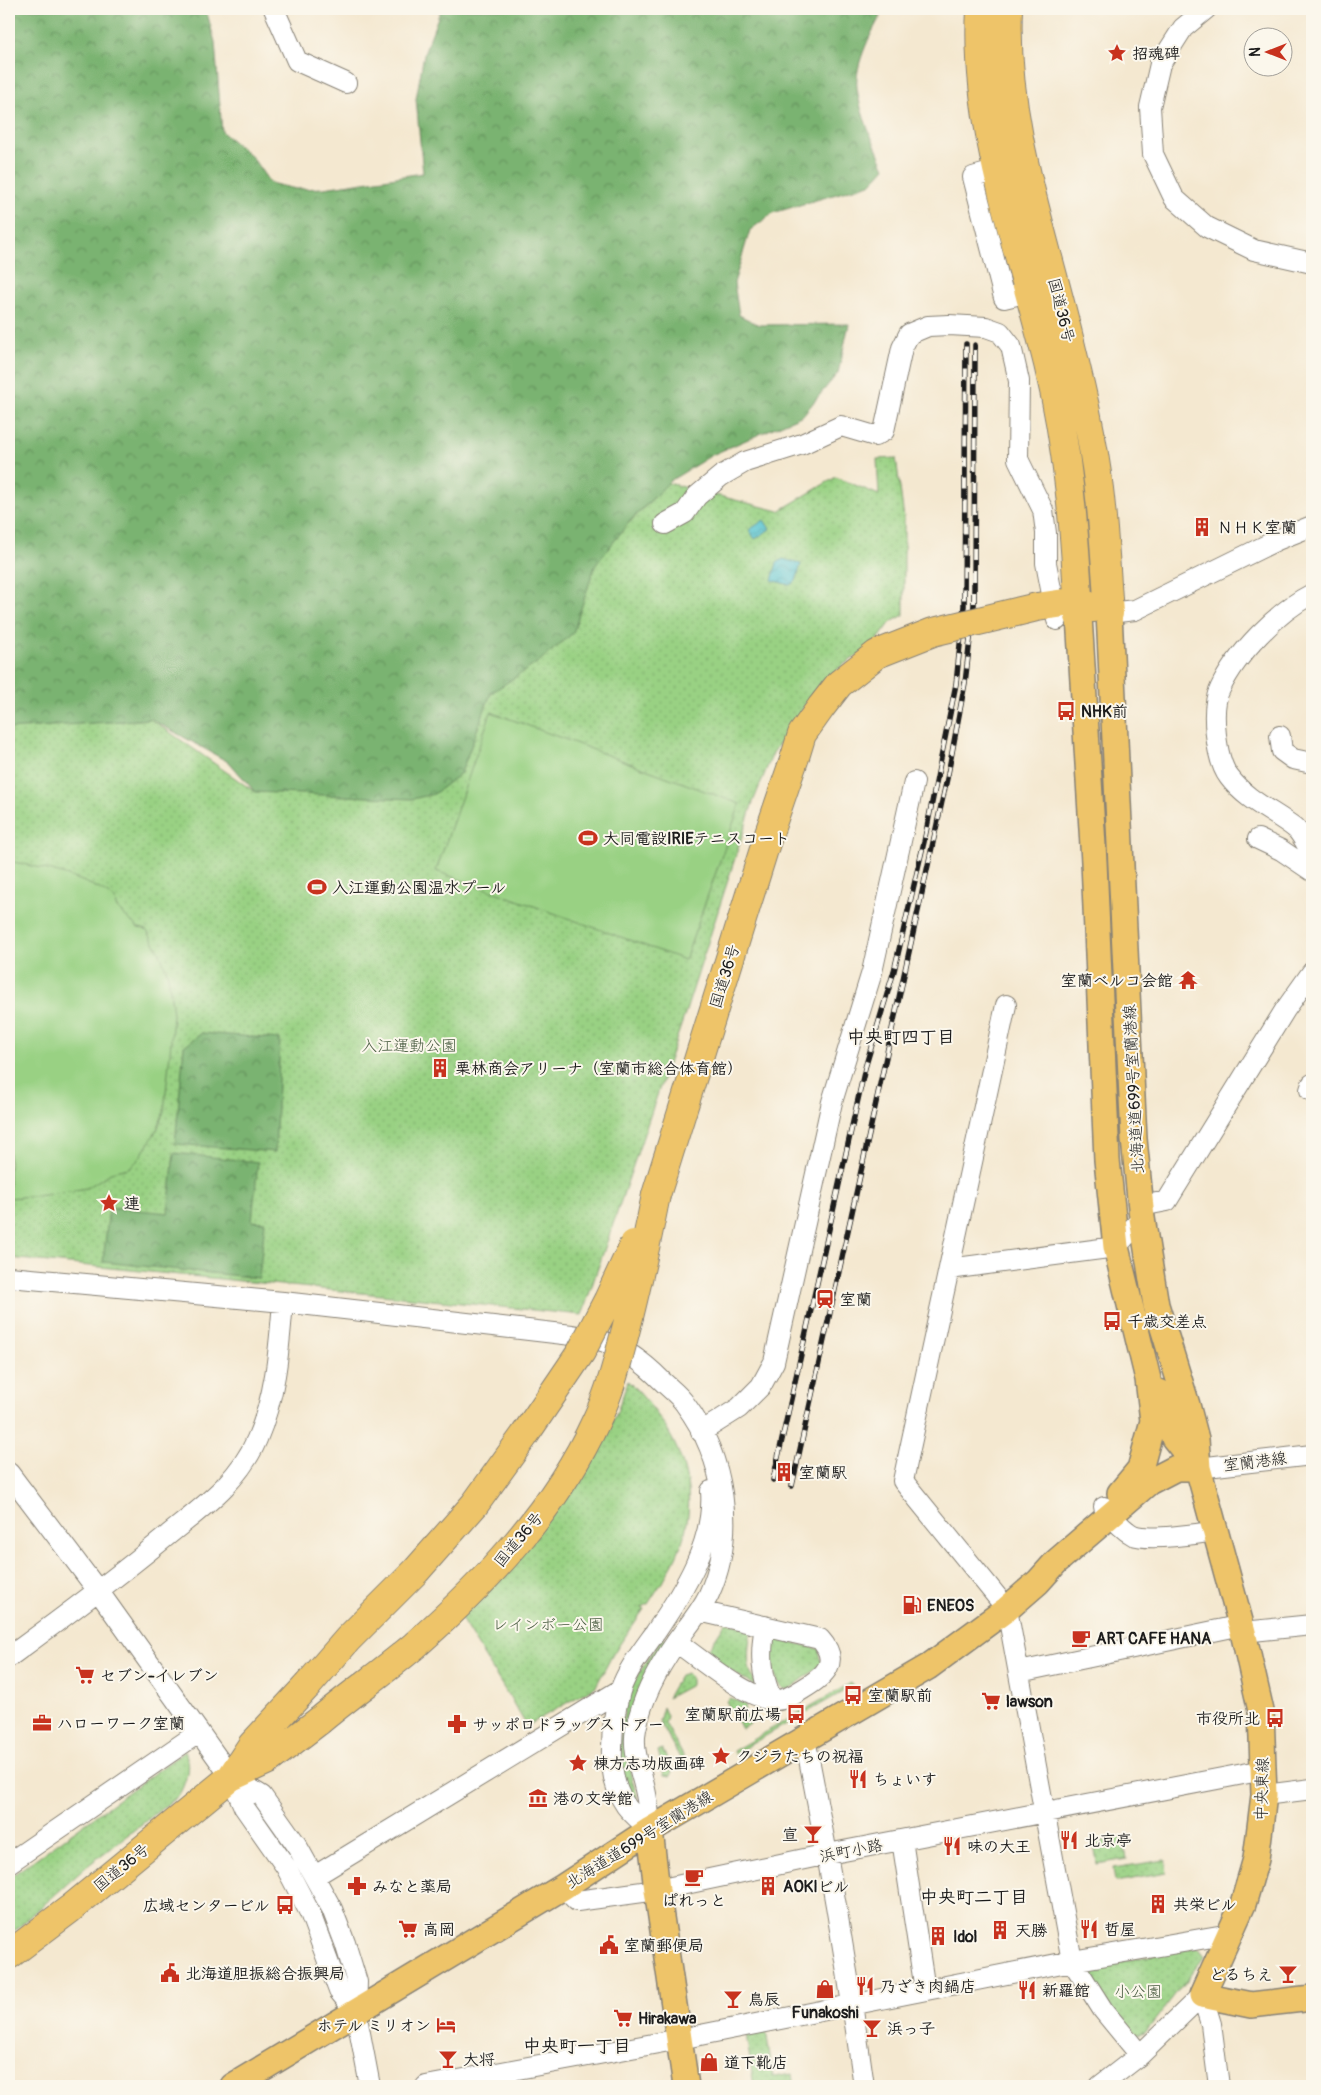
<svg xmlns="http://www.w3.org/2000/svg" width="1321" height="2095" font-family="Pangolin,'Klee One',sans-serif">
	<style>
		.grass { fill: url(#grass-dots); stroke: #5a7650 }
		.forest { fill: url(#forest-crowns); stroke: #4b6846 }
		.pitch { fill: #99d183; stroke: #5a7650 }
		.water { fill: url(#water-waves); stroke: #3a7076 }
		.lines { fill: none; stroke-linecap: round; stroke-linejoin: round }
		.minor-casing { stroke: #888276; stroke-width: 22 }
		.major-casing { stroke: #888276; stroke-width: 28 }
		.highway-casing { stroke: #888276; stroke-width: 30 }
		.minor { stroke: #fff; stroke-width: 20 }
		.major { stroke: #eec469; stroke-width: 25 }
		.highway { stroke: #eec469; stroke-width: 28 }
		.rail-casing { stroke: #1c1c1c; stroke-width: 5.5 }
		.rail { stroke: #fbf7ec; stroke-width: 4; stroke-dasharray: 11; stroke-linecap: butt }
		.highway-bridge-casing { stroke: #888276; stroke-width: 30; stroke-linecap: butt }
		.highway-bridge { stroke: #eec469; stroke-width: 28 }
		.labels { text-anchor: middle; stroke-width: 4; stroke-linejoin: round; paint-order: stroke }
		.poi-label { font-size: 16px; font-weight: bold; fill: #1c1c1c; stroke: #fbf7ec; text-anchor: start }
		.street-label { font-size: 16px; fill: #1c1c1c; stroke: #fbf7ec }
		.park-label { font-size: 16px; fill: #485b40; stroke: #fbf7ec }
		.neighbourhood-label { font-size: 18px; font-weight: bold; fill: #1c1c1c; stroke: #fbf7ec }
	</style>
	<defs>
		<pattern id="grass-dots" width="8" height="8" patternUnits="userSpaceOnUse" patternTransform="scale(1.25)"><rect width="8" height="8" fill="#99d183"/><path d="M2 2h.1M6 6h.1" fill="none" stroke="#83b371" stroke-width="1.8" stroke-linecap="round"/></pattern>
		<pattern id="forest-crowns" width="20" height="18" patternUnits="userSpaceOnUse" patternTransform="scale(1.25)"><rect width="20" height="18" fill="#7ab371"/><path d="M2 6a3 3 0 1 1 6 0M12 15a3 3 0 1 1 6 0" fill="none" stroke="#63915c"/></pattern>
		<pattern id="water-waves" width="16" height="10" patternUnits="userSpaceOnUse" patternTransform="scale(1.25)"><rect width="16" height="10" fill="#59c5d1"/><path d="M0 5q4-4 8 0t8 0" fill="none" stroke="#4da9b3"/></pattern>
	</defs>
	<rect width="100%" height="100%" fill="#fbf7ec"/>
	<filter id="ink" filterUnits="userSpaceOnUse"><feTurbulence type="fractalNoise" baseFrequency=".02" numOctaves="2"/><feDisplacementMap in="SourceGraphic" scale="10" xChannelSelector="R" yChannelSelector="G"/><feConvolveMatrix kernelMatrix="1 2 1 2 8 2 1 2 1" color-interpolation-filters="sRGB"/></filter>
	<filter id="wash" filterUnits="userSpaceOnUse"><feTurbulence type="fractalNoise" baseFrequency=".0096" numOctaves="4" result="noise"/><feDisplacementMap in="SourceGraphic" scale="20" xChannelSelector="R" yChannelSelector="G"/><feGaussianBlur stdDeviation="1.12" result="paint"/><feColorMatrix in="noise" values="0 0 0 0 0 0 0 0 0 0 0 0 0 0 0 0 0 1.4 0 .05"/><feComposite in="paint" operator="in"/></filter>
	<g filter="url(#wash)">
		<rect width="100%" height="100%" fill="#f4e8d0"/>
		<path class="grass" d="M896,458L904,518V615L891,622L874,645L843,665L816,689L773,753L753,802L686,1011L582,1315L9,1258V728L151,719L255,792L479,723L491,693L618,534L668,483L779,511L836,477L879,495L877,459Z
			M628,1381C680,1432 709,1496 672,1565C665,1579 656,1591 648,1604L641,1607L644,1609L613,1654L596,1686L527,1726L460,1617L589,1461L616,1415Z
			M726,1622L751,1629C749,1646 744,1669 757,1684L755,1686L705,1654Z
			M666,1638L668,1640L628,1764L637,1797L634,1802L623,1786L619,1746L625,1707L634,1681L661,1639Z
			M774,1638L819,1649L822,1665L788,1690L782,1688C772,1673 766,1655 774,1638Z
			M687,1673L691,1677V1685L667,1698L680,1675Z
			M851,1683L853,1686L734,1754L733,1751Z
			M730,1698L746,1705L743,1713L750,1724L742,1729L726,1701Z
			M663,1707L667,1716L665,1723L686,1761L683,1763L659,1721Z
			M662,1749L672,1769L671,1776L664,1775L658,1751Z
			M185,1751C191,1765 186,1784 178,1796L86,1867L9,1936V1878Z
			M1123,1837L1127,1859L1097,1864L1094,1843Z
			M1165,1860L1167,1873L1115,1882L1113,1868Z
			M1198,1947L1205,1956L1145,2033L1137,2035L1096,1992L1085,1968Z
			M766,2030L773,2077L792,2074L794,2086H754L746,2034Z"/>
		<path class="forest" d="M9,9H198L207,13L215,42L222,132L252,157L270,183L296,189L324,188L423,173L416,99L424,54L441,9H885C873,28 854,64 857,88C860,115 874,143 885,168L870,184L773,213L750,230L734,283L739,315L759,325L849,324L838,373L803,415L712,455L670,481L629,522L595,566L573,633L537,663L491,693L461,773L434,794L412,799L255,792L230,763L151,719L9,729Z
			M202,1033L280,1039L275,1152L175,1144L184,1046Z
			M174,1153L258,1162L252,1221L265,1222L259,1278L103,1262L109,1207L168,1213Z"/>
		<path class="pitch" d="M491,712L740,804L685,960L436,871Z
			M9,861C42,868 88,878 115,899L116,907L122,913L138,928L144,929L148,932L160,953L168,975L173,1014L170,1053L164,1111L157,1130L138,1160L129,1168L114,1171L87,1188L44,1195L9,1198Z"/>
		<path class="water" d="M764,520L770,529L755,539L749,530Z
			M783,559L801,564L796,581L790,585L772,580L777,563Z"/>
	</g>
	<g filter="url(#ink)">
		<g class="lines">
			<g class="minor-casing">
				<path id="minor" d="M274,9L297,61L346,83
					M1206,9L1183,28L1160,64L1150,107L1153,154L1174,198L1207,227L1254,250L1312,263
					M998,170L973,177L1004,298L1029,292
					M665,524L685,513L697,496L721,476L745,462L802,444L841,426L875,436L884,431L902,348L909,334L928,326L949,325L986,327L1000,332L1011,346L1019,381L1018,459L1043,510L1046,533V563L1057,620
					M1312,594C1278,611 1236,654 1220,689C1210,708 1216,760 1229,777C1247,801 1273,811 1295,828C1302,834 1307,846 1312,854
					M1109,613L1135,610L1277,540L1312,526
					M1280,736L1282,751L1293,759L1312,763
					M1258,839L1281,850L1312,871
					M1006,1005L903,1481L1007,1609L1072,1961L1103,2010L1140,2055
					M1310,1090L1312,1084
					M1141,1206L1167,1201L1285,1010L1312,972
					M949,1269L1116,1247L1142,1218
					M9,1277L283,1302L572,1335C583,1337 595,1338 605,1342C626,1349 646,1365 661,1380C669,1388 679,1395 685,1404C725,1458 737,1532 709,1594C701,1611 688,1626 677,1641C658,1668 642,1697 636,1729C631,1754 644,1776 647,1800C649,1810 649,1820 650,1830
					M701,1432L739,1408L761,1386L774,1362L832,1102L872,972L914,782
					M1198,1468L1312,1455
					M9,1473L99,1592L231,1777L244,1807L286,1867L310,1913L339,1991L356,2012
					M1104,1507C1113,1517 1121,1529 1133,1535C1148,1541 1198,1534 1216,1531
					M765,1626C760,1653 761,1675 772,1700
					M1243,1632L1312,1625
					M676,1642C701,1659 742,1695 771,1700C782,1702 794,1695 803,1689C825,1676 841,1662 820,1639L699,1611
					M9,1657C61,1619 112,1581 162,1540C198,1510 238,1484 257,1439C276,1395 279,1349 283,1302
					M1019,1672L1242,1625
					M805,1739C828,1854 848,1970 864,2086
					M231,1777L262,1796L296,1844L332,1909L345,1943L357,1982L356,2012L370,2086
					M1264,1795L1312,1789
					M650,1830C642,1822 632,1814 626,1806C614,1789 611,1767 612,1748C612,1729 615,1709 620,1691C627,1670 642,1651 655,1633C683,1592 715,1542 711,1491
					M902,1840L925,1990
					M9,1863L198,1733
					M315,1876L620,1690
					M563,1887L577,1901L657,1890L828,1854L1264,1770
					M426,2086L680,2039L1072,1961L1230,1934
					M1100,2086L1140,2055L1202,1995L1211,2024L1219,2086"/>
			</g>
			<g class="major-casing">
				<path id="major" d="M1109,613L1134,1139L1142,1218L1156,1305L1187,1405L1196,1439L1198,1468L1243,1632L1261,1711L1264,1795L1256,1859L1243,1904L1202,1995L1251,2005L1312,1998
					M1079,616L1094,862L1107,1160L1116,1247L1148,1379L1153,1421L1140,1469L1120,1493
					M1159,1392L1174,1438L1198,1468
					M650,1830L657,1890L686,2086
					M233,2086L563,1887L650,1830L928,1667L1007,1609L1038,1582L1056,1562L1149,1482L1176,1468H1198"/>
			</g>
			<g class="highway-casing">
				<path id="highway" d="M981,9C974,129 1020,249 1048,364C1068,446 1075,532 1079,616
					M1008,9C1003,121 1043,230 1069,338C1081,387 1093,438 1099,489C1104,530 1106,572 1109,613
					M1037,607L1078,601L1094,608
					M656,1195L770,830L795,757
					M231,1777L252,1745L307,1686
					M9,1955L70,1909L231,1777L268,1760L319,1721"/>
			</g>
			<use href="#minor" class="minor"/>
			<use href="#major" class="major"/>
			<use href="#highway" class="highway"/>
			<g class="rail-casing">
				<path id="rail" d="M773,1480L865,1068L894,971L924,842L956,684L964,606L966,344
					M792,1486L948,774L965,683L974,605L975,345"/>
			</g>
			<use href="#rail" class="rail"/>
			<g class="highway-bridge-casing">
				<path id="highway-bridge" d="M795,757L802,734L822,706L839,684L877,654L933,632L1037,607
					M307,1686L348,1639L416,1571L475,1504L524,1436L581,1352L608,1300L634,1244
					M319,1721C350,1695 383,1672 414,1646C485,1583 556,1509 596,1421C612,1388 620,1352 629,1317C639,1276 648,1236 656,1195"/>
			</g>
			<use href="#highway-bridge" class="highway-bridge"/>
		</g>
	</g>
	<defs>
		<g id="sight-bare" transform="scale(1.5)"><path d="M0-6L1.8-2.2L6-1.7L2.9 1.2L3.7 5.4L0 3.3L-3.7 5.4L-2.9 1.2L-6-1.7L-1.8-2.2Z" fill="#c8321e" stroke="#fbf7ec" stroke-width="2.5" paint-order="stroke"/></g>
		<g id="building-bare" transform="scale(1.5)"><path d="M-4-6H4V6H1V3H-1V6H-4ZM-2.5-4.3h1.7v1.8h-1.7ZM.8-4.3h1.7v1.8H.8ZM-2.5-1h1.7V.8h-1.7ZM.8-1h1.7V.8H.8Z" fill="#c8321e" stroke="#fbf7ec" stroke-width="2.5" paint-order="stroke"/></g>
		<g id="bus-bare" transform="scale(1.5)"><path d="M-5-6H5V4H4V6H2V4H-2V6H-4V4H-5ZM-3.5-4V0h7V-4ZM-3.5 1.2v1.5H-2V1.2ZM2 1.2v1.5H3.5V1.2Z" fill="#c8321e" stroke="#fbf7ec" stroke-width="2.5" paint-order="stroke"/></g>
		<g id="stadium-bare" transform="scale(1.5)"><path d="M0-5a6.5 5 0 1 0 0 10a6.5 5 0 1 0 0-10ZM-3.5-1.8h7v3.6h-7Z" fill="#c8321e" stroke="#fbf7ec" stroke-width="2.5" paint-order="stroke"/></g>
		<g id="temple-bare" transform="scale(1.5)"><path d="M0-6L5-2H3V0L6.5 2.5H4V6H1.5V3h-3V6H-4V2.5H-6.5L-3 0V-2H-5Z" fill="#c8321e" stroke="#fbf7ec" stroke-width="2.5" paint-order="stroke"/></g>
		<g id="station-bare" transform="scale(1.5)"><path d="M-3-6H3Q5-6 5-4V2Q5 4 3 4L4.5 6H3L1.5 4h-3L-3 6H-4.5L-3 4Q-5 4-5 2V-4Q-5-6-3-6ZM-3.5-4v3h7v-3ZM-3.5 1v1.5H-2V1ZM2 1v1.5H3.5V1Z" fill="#c8321e" stroke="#fbf7ec" stroke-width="2.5" paint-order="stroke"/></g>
		<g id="fuel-bare" transform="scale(1.5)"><path d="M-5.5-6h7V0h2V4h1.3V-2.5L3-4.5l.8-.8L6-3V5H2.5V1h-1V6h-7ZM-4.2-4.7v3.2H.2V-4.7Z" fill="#c8321e" stroke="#fbf7ec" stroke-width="2.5" paint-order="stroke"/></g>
		<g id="cafe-bare" transform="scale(1.5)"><path d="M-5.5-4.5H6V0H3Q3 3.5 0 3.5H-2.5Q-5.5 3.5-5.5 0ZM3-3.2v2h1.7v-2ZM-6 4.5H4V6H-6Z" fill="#c8321e" stroke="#fbf7ec" stroke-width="2.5" paint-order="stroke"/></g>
		<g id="supermarket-bare" transform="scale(1.5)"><path d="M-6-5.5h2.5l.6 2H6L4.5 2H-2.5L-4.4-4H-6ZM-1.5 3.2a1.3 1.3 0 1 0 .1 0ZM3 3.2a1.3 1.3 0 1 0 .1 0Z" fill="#c8321e" stroke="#fbf7ec" stroke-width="2.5" paint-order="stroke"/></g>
		<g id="office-bare" transform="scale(1.5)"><path d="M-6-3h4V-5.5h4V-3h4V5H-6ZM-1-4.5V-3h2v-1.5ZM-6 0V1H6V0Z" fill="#c8321e" stroke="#fbf7ec" stroke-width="2.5" paint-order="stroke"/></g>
		<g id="pharmacy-bare" transform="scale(1.5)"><path d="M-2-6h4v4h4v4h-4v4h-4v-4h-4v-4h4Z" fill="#c8321e" stroke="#fbf7ec" stroke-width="2.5" paint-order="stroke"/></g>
		<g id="restaurant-bare" transform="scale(1.5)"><path d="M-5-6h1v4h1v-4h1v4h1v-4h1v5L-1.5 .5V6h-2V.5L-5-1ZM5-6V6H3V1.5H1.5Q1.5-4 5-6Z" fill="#c8321e" stroke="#fbf7ec" stroke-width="2.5" paint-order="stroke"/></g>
		<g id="museum-bare" transform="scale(1.5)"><path d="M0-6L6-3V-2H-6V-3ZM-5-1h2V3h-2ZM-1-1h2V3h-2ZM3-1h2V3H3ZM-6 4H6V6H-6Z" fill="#c8321e" stroke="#fbf7ec" stroke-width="2.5" paint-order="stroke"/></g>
		<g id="bar-bare" transform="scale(1.5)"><path d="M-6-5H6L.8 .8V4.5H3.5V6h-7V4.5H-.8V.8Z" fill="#c8321e" stroke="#fbf7ec" stroke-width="2.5" paint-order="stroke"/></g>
		<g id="civic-bare" transform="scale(1.5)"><path d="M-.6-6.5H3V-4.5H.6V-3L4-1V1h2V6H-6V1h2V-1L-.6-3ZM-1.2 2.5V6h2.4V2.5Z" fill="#c8321e" stroke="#fbf7ec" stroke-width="2.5" paint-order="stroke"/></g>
		<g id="shop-bare" transform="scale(1.5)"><path d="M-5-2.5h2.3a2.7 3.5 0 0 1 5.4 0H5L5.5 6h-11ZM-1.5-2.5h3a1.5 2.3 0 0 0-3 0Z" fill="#c8321e" stroke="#fbf7ec" stroke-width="2.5" paint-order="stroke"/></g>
		<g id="hotel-bare" transform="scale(1.5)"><path d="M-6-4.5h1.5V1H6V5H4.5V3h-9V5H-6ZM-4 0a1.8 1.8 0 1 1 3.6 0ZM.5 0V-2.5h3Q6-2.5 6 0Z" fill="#c8321e" stroke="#fbf7ec" stroke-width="2.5" paint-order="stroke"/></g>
	</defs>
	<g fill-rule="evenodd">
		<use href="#sight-bare" x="1117" y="53"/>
		<use href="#building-bare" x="1202" y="527"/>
		<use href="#bus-bare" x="1066" y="711"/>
		<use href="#stadium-bare" x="588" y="838"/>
		<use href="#stadium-bare" x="317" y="887"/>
		<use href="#temple-bare" x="1188" y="980"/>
		<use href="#building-bare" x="440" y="1068"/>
		<use href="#sight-bare" x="109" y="1203"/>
		<use href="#station-bare" x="825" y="1299"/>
		<use href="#bus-bare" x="1112" y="1321"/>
		<use href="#building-bare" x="784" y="1472"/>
		<use href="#fuel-bare" x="912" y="1605"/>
		<use href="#cafe-bare" x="1081" y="1638"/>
		<use href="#supermarket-bare" x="85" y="1675"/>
		<use href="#bus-bare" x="853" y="1695"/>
		<use href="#supermarket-bare" x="991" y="1701"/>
		<use href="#bus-bare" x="796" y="1714"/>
		<use href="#bus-bare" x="1275" y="1718"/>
		<use href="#office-bare" x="42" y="1723"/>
		<use href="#pharmacy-bare" x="457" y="1724"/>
		<use href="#sight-bare" x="721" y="1756"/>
		<use href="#sight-bare" x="578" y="1763"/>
		<use href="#restaurant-bare" x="858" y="1779"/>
		<use href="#museum-bare" x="538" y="1798"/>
		<use href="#bar-bare" x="813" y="1834"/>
		<use href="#restaurant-bare" x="1069" y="1840"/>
		<use href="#restaurant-bare" x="952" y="1846"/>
		<use href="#cafe-bare" x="694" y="1877"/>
		<use href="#pharmacy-bare" x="357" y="1886"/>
		<use href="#building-bare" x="768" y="1886"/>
		<use href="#building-bare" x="1158" y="1904"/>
		<use href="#bus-bare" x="285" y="1905"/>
		<use href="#supermarket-bare" x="408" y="1929"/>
		<use href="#restaurant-bare" x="1089" y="1929"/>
		<use href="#building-bare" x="1000" y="1930"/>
		<use href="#building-bare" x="938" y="1936"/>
		<use href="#civic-bare" x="609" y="1945"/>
		<use href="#civic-bare" x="170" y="1973"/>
		<use href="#bar-bare" x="1288" y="1974"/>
		<use href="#restaurant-bare" x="865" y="1986"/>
		<use href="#shop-bare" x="825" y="1989"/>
		<use href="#restaurant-bare" x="1027" y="1990"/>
		<use href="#bar-bare" x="733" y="1999"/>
		<use href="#supermarket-bare" x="623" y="2018"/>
		<use href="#hotel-bare" x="446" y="2025"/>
		<use href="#bar-bare" x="872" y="2028"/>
		<use href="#bar-bare" x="448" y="2059"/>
		<use href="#shop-bare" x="709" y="2062"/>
	</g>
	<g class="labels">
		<g class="poi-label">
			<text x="1132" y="59">招魂碑</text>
			<text x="1217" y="533">ＮＨＫ室蘭</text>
			<text x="1081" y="717">NHK前</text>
			<text x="603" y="844">大同電設IRIEテニスコート</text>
			<text x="332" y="893">入江運動公園温水プール</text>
			<text x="1173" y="986" text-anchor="end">室蘭ベルコ会館</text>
			<text x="455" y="1074">栗林商会アリーナ（室蘭市総合体育館）</text>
			<text x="124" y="1209">連</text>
			<text x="840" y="1305">室蘭</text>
			<text x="1127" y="1327">千歳交差点</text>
			<text x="799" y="1478">室蘭駅</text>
			<text x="927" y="1611">ENEOS</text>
			<text x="1096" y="1644">ART CAFE HANA</text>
			<text x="100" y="1681">セブン-イレブン</text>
			<text x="868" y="1701">室蘭駅前</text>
			<text x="1006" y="1707">lawson</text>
			<text x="781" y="1720" text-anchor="end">室蘭駅前広場</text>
			<text x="1260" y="1724" text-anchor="end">市役所北</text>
			<text x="57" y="1729">ハローワーク室蘭</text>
			<text x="472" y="1730">サッポロドラッグストアー</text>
			<text x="736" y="1762">クジラたちの祝福</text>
			<text x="593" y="1769">棟方志功版画碑</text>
			<text x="873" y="1785">ちょいす</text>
			<text x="553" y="1804">港の文学館</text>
			<text x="798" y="1840" text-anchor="end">宣</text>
			<text x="1084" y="1846">北京亭</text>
			<text x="967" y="1852">味の大王</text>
			<text x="372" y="1892">みなと薬局</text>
			<text x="783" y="1892">AOKIビル</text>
			<text x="694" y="1906" text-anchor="middle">ぱれっと</text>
			<text x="1173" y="1910">共栄ビル</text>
			<text x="270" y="1911" text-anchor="end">広域センタービル</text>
			<text x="423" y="1935">高岡</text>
			<text x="1104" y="1935">哲屋</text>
			<text x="1015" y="1936">天勝</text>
			<text x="953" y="1942">Idol</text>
			<text x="624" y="1951">室蘭郵便局</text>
			<text x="185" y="1979">北海道胆振総合振興局</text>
			<text x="1273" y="1980" text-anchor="end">どるちえ</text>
			<text x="880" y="1992">乃ざき肉鍋店</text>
			<text x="1042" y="1996">新羅館</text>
			<text x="748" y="2005">鳥辰</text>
			<text x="825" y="2018" text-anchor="middle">Funakoshi</text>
			<text x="638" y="2024">Hirakawa</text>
			<text x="431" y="2031" text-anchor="end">ホテル ミリオン</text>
			<text x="887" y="2034">浜っ子</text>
			<text x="463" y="2065">大将</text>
			<text x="724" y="2068">道下靴店</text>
		</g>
		<g class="street-label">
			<text transform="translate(1062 310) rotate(76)" y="6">国道36号</text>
			<text transform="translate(724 976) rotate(-73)" y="6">国道36号</text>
			<text transform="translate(1133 1089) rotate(-93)" y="6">北海道道699号室蘭港線</text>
			<text transform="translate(1255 1461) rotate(-7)" y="6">室蘭港線</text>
			<text transform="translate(518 1539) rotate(-50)" y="6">国道36号</text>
			<text transform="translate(1261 1789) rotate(-88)" y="6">中央東線</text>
			<text transform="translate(639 1839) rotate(-32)" y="6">北海道道699号室蘭港線</text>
			<text transform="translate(851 1850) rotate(-11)" y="6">浜町小路</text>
			<text transform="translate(121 1867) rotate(-39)" y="6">国道36号</text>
		</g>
		<g class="park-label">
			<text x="409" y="1051">入江運動公園</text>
			<text x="548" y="1630">レインボー公園</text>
			<text x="1138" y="1997">小公園</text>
		</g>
		<g class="neighbourhood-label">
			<text x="901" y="1043">中央町四丁目</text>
			<text x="974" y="1903">中央町二丁目</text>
			<text x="577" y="2052">中央町一丁目</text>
		</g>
	</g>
	<rect width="1321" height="2095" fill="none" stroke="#fbf7ec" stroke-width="30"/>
	<g transform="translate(1268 52) rotate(270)"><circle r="24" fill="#fbf7ec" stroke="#a29f99"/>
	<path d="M0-4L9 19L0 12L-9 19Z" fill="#c8321e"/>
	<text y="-8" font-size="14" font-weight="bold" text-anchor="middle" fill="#1c1c1c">N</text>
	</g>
</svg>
